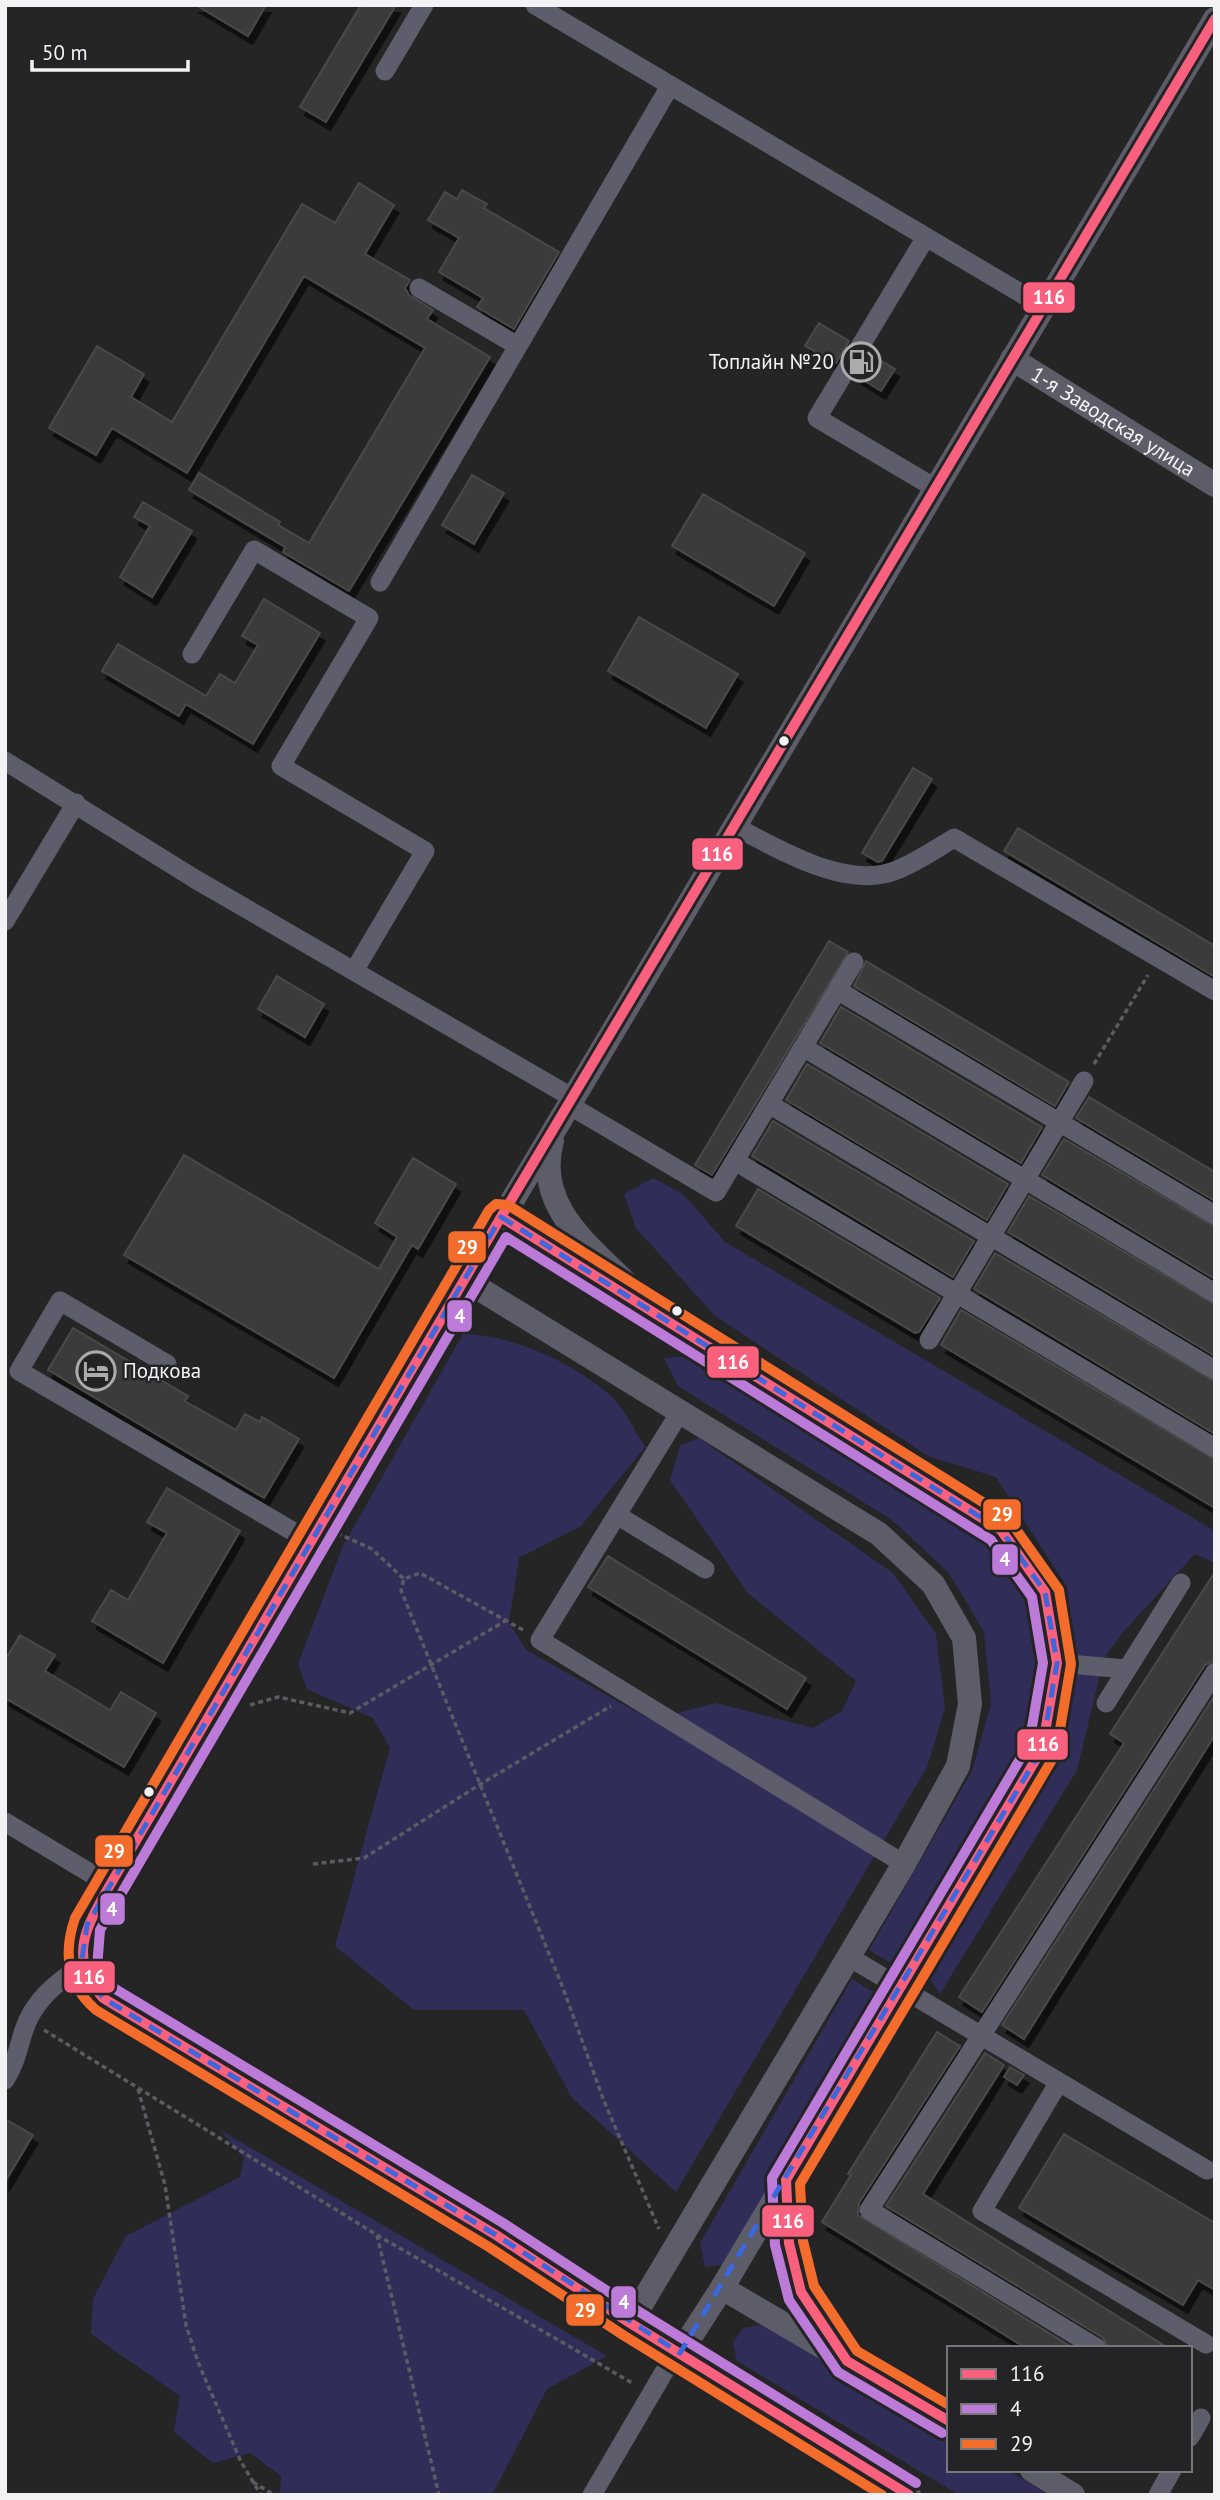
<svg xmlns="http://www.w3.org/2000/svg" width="1220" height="2500" font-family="'PT Sans',sans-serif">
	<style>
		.green { fill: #302e59 }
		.building { fill: #3b3b3b; stroke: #494949; stroke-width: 2; filter: url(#shadow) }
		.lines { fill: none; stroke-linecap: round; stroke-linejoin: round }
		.path { stroke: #5b5b61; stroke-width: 3.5; stroke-dasharray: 5 3.5; stroke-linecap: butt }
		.minor { stroke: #5d5d6b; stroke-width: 19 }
		.major { stroke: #5d5d69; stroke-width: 24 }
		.bus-1-casing { stroke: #242426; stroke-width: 16 }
		.bus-2-casing { stroke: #242426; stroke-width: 16 }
		.bus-3-casing { stroke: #242426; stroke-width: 16 }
		.bus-1 { stroke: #f8607d; stroke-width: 10 }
		.bus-2 { stroke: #bd7bd9; stroke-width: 10 }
		.bus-3 { stroke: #f36c2b; stroke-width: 10 }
		.marked { fill: none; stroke: #3d67dc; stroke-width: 5; stroke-dasharray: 14 9; stroke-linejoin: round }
		.bus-dot { fill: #f3f3f5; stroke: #242426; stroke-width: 2.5 }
		.labels { text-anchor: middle; stroke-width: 5; stroke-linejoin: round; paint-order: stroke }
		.poi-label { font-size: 21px; fill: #f3f3f5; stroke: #242426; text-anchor: end }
		.street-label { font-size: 21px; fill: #f3f3f5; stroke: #242426 }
		.line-badge { stroke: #242426; stroke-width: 2.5 }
		.badge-label { font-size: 19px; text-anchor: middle; font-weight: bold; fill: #fff }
	</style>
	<defs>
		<filter id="shadow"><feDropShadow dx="4.5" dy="8" stdDeviation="0" flood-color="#0009"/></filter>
	</defs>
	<rect width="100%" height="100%" fill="#252525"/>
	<path class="green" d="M653,1178L683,1194L725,1242L1215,1531V1563L1195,1554L1124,1631L1104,1658L1077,1770L940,1994L925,1971L1057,1750L1074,1661L1067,1587L996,1477L928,1456L715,1316L636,1228L624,1194Z
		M463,1334C515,1336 567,1360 608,1393C623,1406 634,1430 645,1447L581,1526L519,1558L509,1622L526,1650L651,1720L716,1703L813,1728L842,1711L856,1681L748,1593L670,1480L680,1446L699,1438L893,1573L936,1634L945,1708L927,1767L676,2192L572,2098L524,2010H414L335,1946L390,1748L373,1718L307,1689L298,1664L343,1546Z
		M701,1355L992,1538L1037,1599L1045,1664L1032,1743L899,1968L869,1950L972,1771L991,1704L984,1632L949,1573L892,1520L678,1386L664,1358Z
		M852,1979L882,1997L723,2265L705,2267L700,2243Z
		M220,2130L607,2356L547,2389L492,2495H280L281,2476L250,2453L213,2463L174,2432L180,2396L91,2334L93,2299L126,2236L240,2177L244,2158Z
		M765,2324L949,2435V2470H1008L1049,2495H959L737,2361L733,2343L743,2328Z"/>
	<path class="building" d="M196,5H266L248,36Z
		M361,5H396L326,122L300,107Z
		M359,183L394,205L365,254L410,280L405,288L409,295L433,310L427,319L490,357L349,591L283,552L285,547L189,490L199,473L280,522L278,525L309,543L425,348L304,276L187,473L112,428L96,455L49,428L97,346L144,374L131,397L172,422L302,204L335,223Z
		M462,190L487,204L484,208L559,252L514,329L477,307L483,298L439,272L459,238L428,220L445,192L457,199Z
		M819,323L849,341L836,363L805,346Z
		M870,354L895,369L881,391L857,376Z
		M472,475L504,493L474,544L442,525Z
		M703,494L805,553L774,606L672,546Z
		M143,502L192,531L152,597L120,577L150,526L134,517Z
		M264,599L320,633L253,744L186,704L179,716L102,671L118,644L206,696L220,674L235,683L258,645L242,636Z
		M639,617L738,674L706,728L608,671Z
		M913,768L932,779L882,861L878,862L862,853Z
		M1018,828L1215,946V977L1004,851Z
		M829,941L848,952L712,1175L695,1165Z
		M866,961L1069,1082L1055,1106L854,986Z
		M277,976L324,1004L305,1037L258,1009Z
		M841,1007L1042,1127L1021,1163L820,1043Z
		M807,1064L1008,1184L987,1220L786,1100Z
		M1089,1097L1215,1172V1201L1076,1118Z
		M773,1121L974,1241L953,1277L752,1156Z
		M1064,1139L1215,1227V1279L1042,1175Z
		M184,1155L379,1269L397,1237L375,1223L413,1158L456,1184L418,1249L412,1245L334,1378L124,1255Z
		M758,1189L940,1298L919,1332L915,1333L736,1226Z
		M1029,1196L1215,1305V1356L1008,1232Z
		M995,1253L1215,1382V1434L974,1289Z
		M961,1310L1215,1460V1508L941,1345Z
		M73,1328L188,1396L185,1401L236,1430L245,1414L260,1422L262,1417L299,1439L264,1498L48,1370Z
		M167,1488L240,1531L163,1663L92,1621L111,1590L128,1600L167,1533L147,1522Z
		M608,1556L806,1678L787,1709L588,1587Z
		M1215,1572V1660L1205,1665L982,2012L959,1997L1124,1743L1110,1734Z
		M20,1635L55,1655L45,1671L110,1710L121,1692L156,1713L124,1767L5,1698V1660Z
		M1215,1695V1735L1024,2039L1002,2025Z
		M937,2032L960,2046L859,2203L858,2215L1073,2348H1026L822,2222L851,2175L848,2174Z
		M985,2053L1004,2065L923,2194L1168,2348H1109L1103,2338L886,2206Z
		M1010,2067L1024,2075L1017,2085L1004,2077Z
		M5,2119L33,2135L5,2182Z
		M1064,2134L1215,2223V2290L1198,2280L1183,2305L1019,2208Z"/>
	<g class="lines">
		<path class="path" d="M1094,1064L1148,975
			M337,1533L372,1549L404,1579
			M523,1630L420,1573L404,1579L401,1590L409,1610L563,1988L604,2101L659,2229
			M250,1705L278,1697L350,1713L505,1621
			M313,1864L364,1858L479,1785L611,1706
			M44,2030L377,2235L634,2384
			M138,2089L165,2185L186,2325L198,2362L241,2462L261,2495
			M377,2235L439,2495
			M253,2482L274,2495"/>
		<path class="minor" d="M535,5L1044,307
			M385,71L424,5
			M926,237L817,418L935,488
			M419,288L518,346
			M380,582L670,86
			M192,654L254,550L369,618L281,766L425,851L354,971
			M5,761L195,879L573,1098
			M734,826C779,849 846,891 897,870C917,862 936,849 954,838L1215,991
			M5,921L76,803
			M837,990L1215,1215
			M803,1047L1215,1293
			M769,1104L1215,1370
			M569,1105L716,1192L854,962
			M735,1161L1215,1448
			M465,1280L87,1925C80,1958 76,1974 103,1998L496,2235L630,2323
			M929,1340L1084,1081
			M167,1364L60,1301L19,1371L311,1542
			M680,1412L540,1640L904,1864
			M617,1515L705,1569
			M1057,1663L1126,1669
			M1106,1703L1181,1583
			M5,1822L110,1885
			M849,1957L1207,2170
			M5,2080C16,2063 18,2048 24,2030C34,2000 56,1983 81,1966
			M1059,2082L982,2211L1206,2344
			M1097,2348L869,2210L1215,1672
			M1190,2437L1201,2418
			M592,2495L664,2372L680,2353
			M1158,2495L1172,2470"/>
		<g class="major">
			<path id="s1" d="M1012,359L1215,485"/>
			<path d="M552,1141C534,1207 589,1245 631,1288"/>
			<path d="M501,1217L1001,1530L1045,1592L1057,1663L1042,1749L722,2288L680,2353"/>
			<path d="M786,2180L789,2243L801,2292L844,2357"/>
			<path d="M722,2288L949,2421"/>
			<path d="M1032,2470L1073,2495"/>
			<path d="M909,2495L630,2323L904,1864L958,1766L970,1704L964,1638L933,1584L879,1534L465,1280L1215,19"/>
		</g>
		<g class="bus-1-casing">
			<path id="bus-1" d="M501,1217L1001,1530L1045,1592L1057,1663L1042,1749L786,2180L789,2243L801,2292L847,2361L949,2421
				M909,2495L630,2323L496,2235L103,1998C67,1957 86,1927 110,1885L501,1217L1215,19"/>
		</g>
		<g class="bus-2-casing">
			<path id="bus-2" d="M916,2483L638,2311L503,2223L112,1987L97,1968L100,1930L506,1237L991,1540L1032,1597L1043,1663L1029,1744L772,2178L775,2245L789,2300L838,2372L942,2433"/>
		</g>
		<g class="bus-3-casing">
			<path id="bus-3" d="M882,2495L623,2335L489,2247L96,2010C67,1985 63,1953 75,1918L489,1210L496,1204L508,1205L1008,1518L1059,1590L1071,1664L1056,1753L800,2184L803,2241L814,2286L857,2351L949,2405"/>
		</g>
		<use href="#bus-1" class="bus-1"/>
		<use href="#bus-2" class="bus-2"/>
		<use href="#bus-3" class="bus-3"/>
	</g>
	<path class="marked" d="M501,1217L1001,1530L1045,1592L1057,1663L1042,1749L680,2353L496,2235L103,1998L81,1966L87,1925Z"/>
	<defs>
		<g id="fuel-ring" transform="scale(2.0125)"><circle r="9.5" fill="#242426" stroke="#ababac" stroke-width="1.5"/><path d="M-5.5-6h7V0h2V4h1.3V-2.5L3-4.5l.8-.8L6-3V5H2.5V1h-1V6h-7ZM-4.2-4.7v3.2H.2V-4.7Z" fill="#ababac"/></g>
		<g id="hotel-ring" transform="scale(2.0125)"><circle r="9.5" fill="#242426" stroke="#ababac" stroke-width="1.5"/><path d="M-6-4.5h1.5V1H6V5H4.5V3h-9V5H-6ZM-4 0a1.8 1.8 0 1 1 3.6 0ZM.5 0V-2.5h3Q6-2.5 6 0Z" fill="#ababac"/></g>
	</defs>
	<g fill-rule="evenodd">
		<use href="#fuel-ring" x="861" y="362"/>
		<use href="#hotel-ring" x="96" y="1371"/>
	</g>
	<g class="bus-dot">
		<circle cx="784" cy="741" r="6"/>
		<circle cx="677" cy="1311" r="6"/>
		<circle cx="149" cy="1792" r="6"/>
	</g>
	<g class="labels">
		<g class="poi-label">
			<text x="834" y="369">Топлайн №20</text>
			<text x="123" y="1378" text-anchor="start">Подкова</text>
		</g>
		<g class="street-label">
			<text dy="7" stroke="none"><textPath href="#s1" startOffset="119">1-я Заводская улица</textPath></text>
		</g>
	</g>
	<g class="line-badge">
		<rect x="1022" y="281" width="54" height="33" rx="7" fill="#f8607d"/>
		<rect x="691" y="837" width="53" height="34" rx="7" fill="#f8607d"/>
		<rect x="447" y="1230" width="40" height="34" rx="7" fill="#f36c2b"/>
		<rect x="446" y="1299" width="27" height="34" rx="7" fill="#bd7bd9"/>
		<rect x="706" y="1345" width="54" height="34" rx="7" fill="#f8607d"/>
		<rect x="982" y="1498" width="40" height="33" rx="7" fill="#f36c2b"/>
		<rect x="991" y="1543" width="28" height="33" rx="7" fill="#bd7bd9"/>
		<rect x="1016" y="1728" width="53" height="33" rx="7" fill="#f8607d"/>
		<rect x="94" y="1834" width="40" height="34" rx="7" fill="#f36c2b"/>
		<rect x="99" y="1892" width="27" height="34" rx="7" fill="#bd7bd9"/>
		<rect x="63" y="1960" width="53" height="34" rx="7" fill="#f8607d"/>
		<rect x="761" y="2204" width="54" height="34" rx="7" fill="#f8607d"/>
		<rect x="610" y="2285" width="27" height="34" rx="7" fill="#bd7bd9"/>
		<rect x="565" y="2293" width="40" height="34" rx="7" fill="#f36c2b"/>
	</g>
	<g class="badge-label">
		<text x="1049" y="304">116</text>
		<text x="717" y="861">116</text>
		<text x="467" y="1254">29</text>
		<text x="460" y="1323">4</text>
		<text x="733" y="1369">116</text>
		<text x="1002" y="1521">29</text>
		<text x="1005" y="1566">4</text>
		<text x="1043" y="1751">116</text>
		<text x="114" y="1858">29</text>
		<text x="112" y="1916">4</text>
		<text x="89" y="1984">116</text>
		<text x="788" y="2228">116</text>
		<text x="624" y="2309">4</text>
		<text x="585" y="2317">29</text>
	</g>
	<rect width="1220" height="2500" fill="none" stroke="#f3f3f5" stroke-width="14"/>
	<rect x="947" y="2346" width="245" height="126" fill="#242426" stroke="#777779" stroke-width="2"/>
	<rect x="961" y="2369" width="35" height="10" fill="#f8607d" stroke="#777779" stroke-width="2"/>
	<text x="1010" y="2381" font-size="21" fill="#f3f3f5">116</text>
	<rect x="961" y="2404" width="35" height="10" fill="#bd7bd9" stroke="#777779" stroke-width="2"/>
	<text x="1010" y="2416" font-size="21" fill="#f3f3f5">4</text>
	<rect x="961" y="2439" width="35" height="10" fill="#f36c2b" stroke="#777779" stroke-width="2"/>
	<text x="1010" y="2451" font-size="21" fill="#f3f3f5">29</text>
	<path d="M32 60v10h156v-10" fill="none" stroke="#f3f3f5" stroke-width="3.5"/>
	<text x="42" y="60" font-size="21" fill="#f3f3f5" stroke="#242426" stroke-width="5" paint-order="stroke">50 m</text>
</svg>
